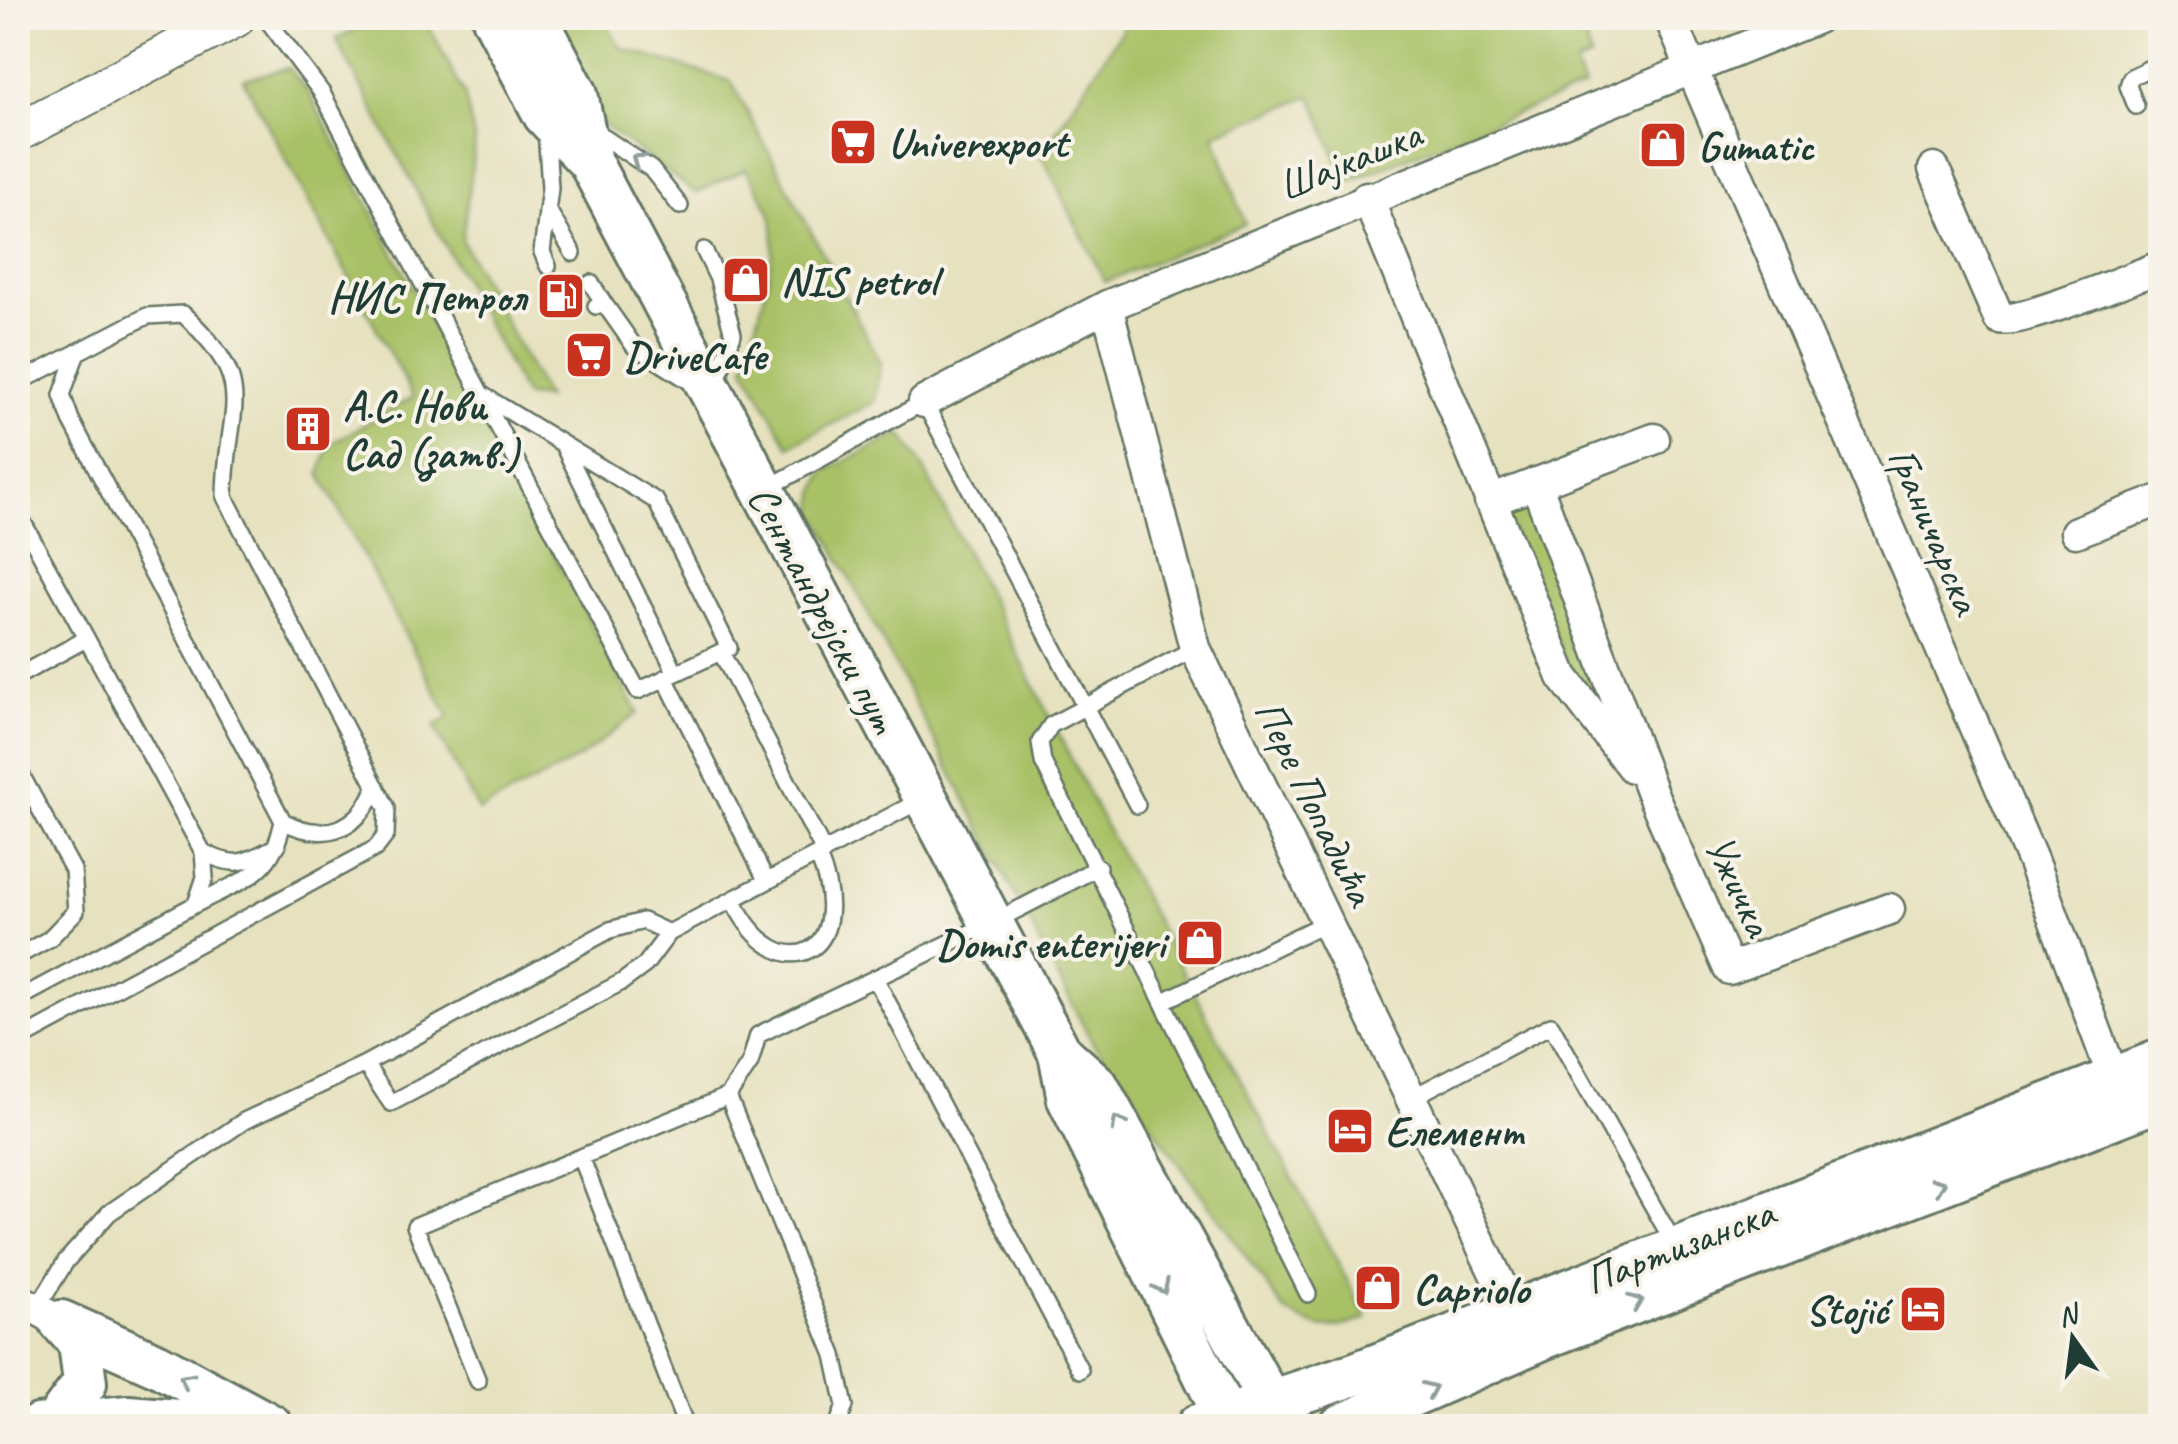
<svg xmlns="http://www.w3.org/2000/svg" width="2178" height="1444" font-family="Caveat,sans-serif">
	<style>
		.green { fill: #a9c166; stroke: #647f4d; stroke-width: 2.5 }
		.lines { fill: none; stroke-linecap: round; stroke-linejoin: round }
		.service-casing { stroke: #657664; stroke-width: 20 }
		.minor-casing { stroke: #657664; stroke-width: 35 }
		.tertiary-casing { stroke: #657664; stroke-width: 42 }
		.secondary-casing { stroke: #657664; stroke-width: 48 }
		.service { stroke: #fff; stroke-width: 15 }
		.minor { stroke: #fff; stroke-width: 30 }
		.tertiary { stroke: #fff; stroke-width: 38 }
		.secondary { stroke: #fff; stroke-width: 42 }
		.oneway { stroke: #8f9e9a }
		.labels { text-anchor: middle; stroke-width: 8; stroke-linejoin: round; paint-order: stroke }
		.poi-label { font-size: 42px; font-weight: bold; fill: #1f3d34; stroke: #f7f3e8; text-anchor: start }
		.street-label { font-size: 42px; fill: #1f3d34; stroke: #f7f3e8 }
	</style>
	<rect width="100%" height="100%" fill="#f7f3e8"/>
	<filter id="ink" filterUnits="userSpaceOnUse"><feTurbulence type="fractalNoise" baseFrequency=".01" numOctaves="2"/><feDisplacementMap in="SourceGraphic" scale="20" xChannelSelector="R" yChannelSelector="G"/><feConvolveMatrix kernelMatrix="1 2 1 2 8 2 1 2 1" color-interpolation-filters="sRGB"/></filter>
	<filter id="wash" filterUnits="userSpaceOnUse"><feTurbulence type="fractalNoise" baseFrequency=".0048" numOctaves="4" result="noise"/><feDisplacementMap in="SourceGraphic" scale="40" xChannelSelector="R" yChannelSelector="G"/><feGaussianBlur stdDeviation="2.25" result="paint"/><feColorMatrix in="noise" values="0 0 0 0 0 0 0 0 0 0 0 0 0 0 0 0 0 1.4 0 .05"/><feComposite in="paint" operator="in"/></filter>
	<g filter="url(#wash)">
		<rect width="100%" height="100%" fill="#e6e1be"/>
		<path class="green" d="M380,18H425L465,96L475,142L462,241L546,398L525,396L336,39Z
			M549,18H604L621,48L731,81L881,363L875,402L789,446L745,367C754,324 780,261 772,219C768,203 754,184 746,169L696,193L603,125Z
			M1130,18H1580L1591,58L1575,65L1584,87L1346,182L1312,96L1214,134L1245,224L1105,282L1041,154Z
			M289,68L309,93L638,713L581,757L479,811L434,726L449,717L320,474L330,444L413,397L243,79Z
			M901,433L923,467L1100,816L1367,1318C1330,1332 1319,1332 1285,1311L1092,1042L815,512L816,492L824,472Z
			M1533,493L1632,757L1569,673L1502,506Z"/>
	</g>
	<g filter="url(#ink)">
		<g class="lines">
			<g class="service-casing">
				<path id="service" d="M266,18L322,93L638,691L729,648L656,501L481,394
					M2136,106L2128,86L2131,77L2160,63
					M590,128L651,169L680,206
					M546,129L550,188L542,252L548,266
					M548,210L573,253
					M704,250L718,279L733,334L715,387
					M591,283L603,302
					M596,306L603,302L634,346L694,384
					M77,352L62,395L71,420L283,821C272,877 242,879 196,904
					M18,383L147,316L183,314C263,387 225,407 225,497L387,808L386,835L376,848L18,1041
					M563,445L676,673
					M766,489L924,402L1137,805
					M18,513L203,852L205,877L196,904L18,999
					M1195,648L1051,725L1040,742L1043,762L1308,1294
					M721,652L824,852
					M18,676L86,639
					M665,678L766,880
					M18,769L73,870L76,911L49,939L18,956
					M283,821C324,843 360,830 376,786
					M203,852C237,870 244,862 277,846
					M733,900C778,994 860,955 818,856
					M875,978L1080,1370
					M1164,1001L1327,922
					M365,1064L391,1103L622,982L645,965L669,933
					M728,1096L834,1355L845,1406L837,1426
					M1413,1097L1551,1025L1676,1247
					M581,1157L686,1426
					M37,1308L66,1261L109,1213L244,1121L365,1064L610,930L643,921L669,933L923,799
					M478,1381L415,1226L728,1096L750,1063L758,1035C871,978 987,929 1098,867"/>
			</g>
			<g class="minor-casing">
				<path id="minor" d="M1670,18L2032,860L2114,1079
					M1934,169L1999,318C2018,325 2133,277 2160,267
					M1367,197L1563,677L1632,767
					M1107,306L1195,648L1513,1311
					M924,402L1107,306L1817,18
					M1536,483L1652,793L1729,969L1889,909
					M1490,501L1654,439
					M2076,532L2160,500
					M18,1299L61,1322"/>
			</g>
			<g class="tertiary-casing">
				<path id="tertiary" d="M18,132L235,18"/>
			</g>
			<g class="secondary-casing">
				<path id="secondary" d="M494,18L545,115L590,162L1048,1030L1060,1053L1069,1099L1230,1426
					M536,18L576,94L590,162
					M1060,1053L1097,1086L1283,1426
					M61,1322L158,1365L271,1426
					M56,1422L85,1383L80,1343L61,1322
					M38,1426L128,1417L242,1426
					M1198,1426L1355,1374L2160,1061
					M1341,1426L1545,1337L2160,1099"/>
			</g>
			<use href="#service" class="service"/>
			<use href="#minor" class="minor"/>
			<use href="#tertiary" class="tertiary"/>
			<use href="#secondary" class="secondary"/>
		</g>
		<defs><path id="oneway-chevron" d="M-2-3.5L2.5 0L-2 3.5" fill="none" stroke-width="1.6" stroke-linecap="round" stroke-linejoin="round" transform="scale(2.5)"/></defs>
		<g class="oneway">
			<use href="#oneway-chevron" transform="translate(638 160) rotate(-144)"/>
			<use href="#oneway-chevron" transform="translate(1118 1123) rotate(-119)"/>
			<use href="#oneway-chevron" transform="translate(1939 1185) rotate(-21)"/>
			<use href="#oneway-chevron" transform="translate(1162 1287) rotate(64)"/>
			<use href="#oneway-chevron" transform="translate(1636 1302) rotate(-21)"/>
			<use href="#oneway-chevron" transform="translate(186 1380) rotate(-152)"/>
			<use href="#oneway-chevron" transform="translate(1430 1389) rotate(-24)"/>
		</g>
	</g>
	<defs>
		<g id="supermarket-square" transform="scale(2.5)"><rect x="-9" y="-9" width="18" height="18" rx="4" fill="#c8321e" stroke="#f7f3e8"/><path d="M-6-5.5h2.5l.6 2H6L4.5 2H-2.5L-4.4-4H-6ZM-1.5 3.2a1.3 1.3 0 1 0 .1 0ZM3 3.2a1.3 1.3 0 1 0 .1 0Z" fill="#fff"/></g>
		<g id="shop-square" transform="scale(2.5)"><rect x="-9" y="-9" width="18" height="18" rx="4" fill="#c8321e" stroke="#f7f3e8"/><path d="M-5-2.5h2.3a2.7 3.5 0 0 1 5.4 0H5L5.5 6h-11ZM-1.5-2.5h3a1.5 2.3 0 0 0-3 0Z" fill="#fff"/></g>
		<g id="fuel-square" transform="scale(2.5)"><rect x="-9" y="-9" width="18" height="18" rx="4" fill="#c8321e" stroke="#f7f3e8"/><path d="M-5.5-6h7V0h2V4h1.3V-2.5L3-4.5l.8-.8L6-3V5H2.5V1h-1V6h-7ZM-4.2-4.7v3.2H.2V-4.7Z" fill="#fff"/></g>
		<g id="building-square" transform="scale(2.5)"><rect x="-9" y="-9" width="18" height="18" rx="4" fill="#c8321e" stroke="#f7f3e8"/><path d="M-4-6H4V6H1V3H-1V6H-4ZM-2.5-4.3h1.7v1.8h-1.7ZM.8-4.3h1.7v1.8H.8ZM-2.5-1h1.7V.8h-1.7ZM.8-1h1.7V.8H.8Z" fill="#fff"/></g>
		<g id="hotel-square" transform="scale(2.5)"><rect x="-9" y="-9" width="18" height="18" rx="4" fill="#c8321e" stroke="#f7f3e8"/><path d="M-6-4.5h1.5V1H6V5H4.5V3h-9V5H-6ZM-4 0a1.8 1.8 0 1 1 3.6 0ZM.5 0V-2.5h3Q6-2.5 6 0Z" fill="#fff"/></g>
	</defs>
	<g fill-rule="evenodd">
		<use href="#supermarket-square" x="853" y="142"/>
		<use href="#shop-square" x="1663" y="145"/>
		<use href="#shop-square" x="746" y="280"/>
		<use href="#fuel-square" x="561" y="296"/>
		<use href="#supermarket-square" x="589" y="355"/>
		<use href="#building-square" x="308" y="429"/>
		<use href="#shop-square" x="1200" y="943"/>
		<use href="#hotel-square" x="1350" y="1131"/>
		<use href="#shop-square" x="1378" y="1288"/>
		<use href="#hotel-square" x="1923" y="1309"/>
	</g>
	<g class="labels">
		<g class="poi-label">
			<text x="888" y="157">Univerexport</text>
			<text x="1698" y="160">Gumatic</text>
			<text x="781" y="295">NIS petrol</text>
			<text x="526" y="311" text-anchor="end">НИС Петрол</text>
			<text x="624" y="370">DriveCafe</text>
			<text x="343" y="420">А.С. Нови<tspan x="343" dy="48">Сад (затв.)</tspan></text>
			<text x="1165" y="958" text-anchor="end">Domis enterijeri</text>
			<text x="1385" y="1146">Елемент</text>
			<text x="1413" y="1303">Capriolo</text>
			<text x="1888" y="1324" text-anchor="end">Stojić</text>
		</g>
		<g class="street-label">
			<text transform="translate(1349 159) rotate(-22)" y="15">Шајкашка</text>
			<text transform="translate(1936 530) rotate(67)" y="15">Граничарска</text>
			<text transform="translate(824 608) rotate(62)" y="15">Сентандрејски пут</text>
			<text transform="translate(1316 802) rotate(64)" y="15">Пере Попадића</text>
			<text transform="translate(1740 885) rotate(65)" y="15">Ужичка</text>
			<text transform="translate(1679 1245) rotate(-21)" y="15">Партизанска</text>
		</g>
	</g>
	<rect width="2178" height="1444" fill="none" stroke="#f7f3e8" stroke-width="60"/>
	<g transform="translate(2073 1339) rotate(346)" stroke="#f7f3e8" stroke-width="8" paint-order="stroke">
	<path d="M0-8L18 38L0 25L-18 38Z" fill="#1f3d34"/>
	<text y="-15" font-size="28" font-weight="bold" text-anchor="middle" fill="#1f3d34">N</text>
	</g>
</svg>
